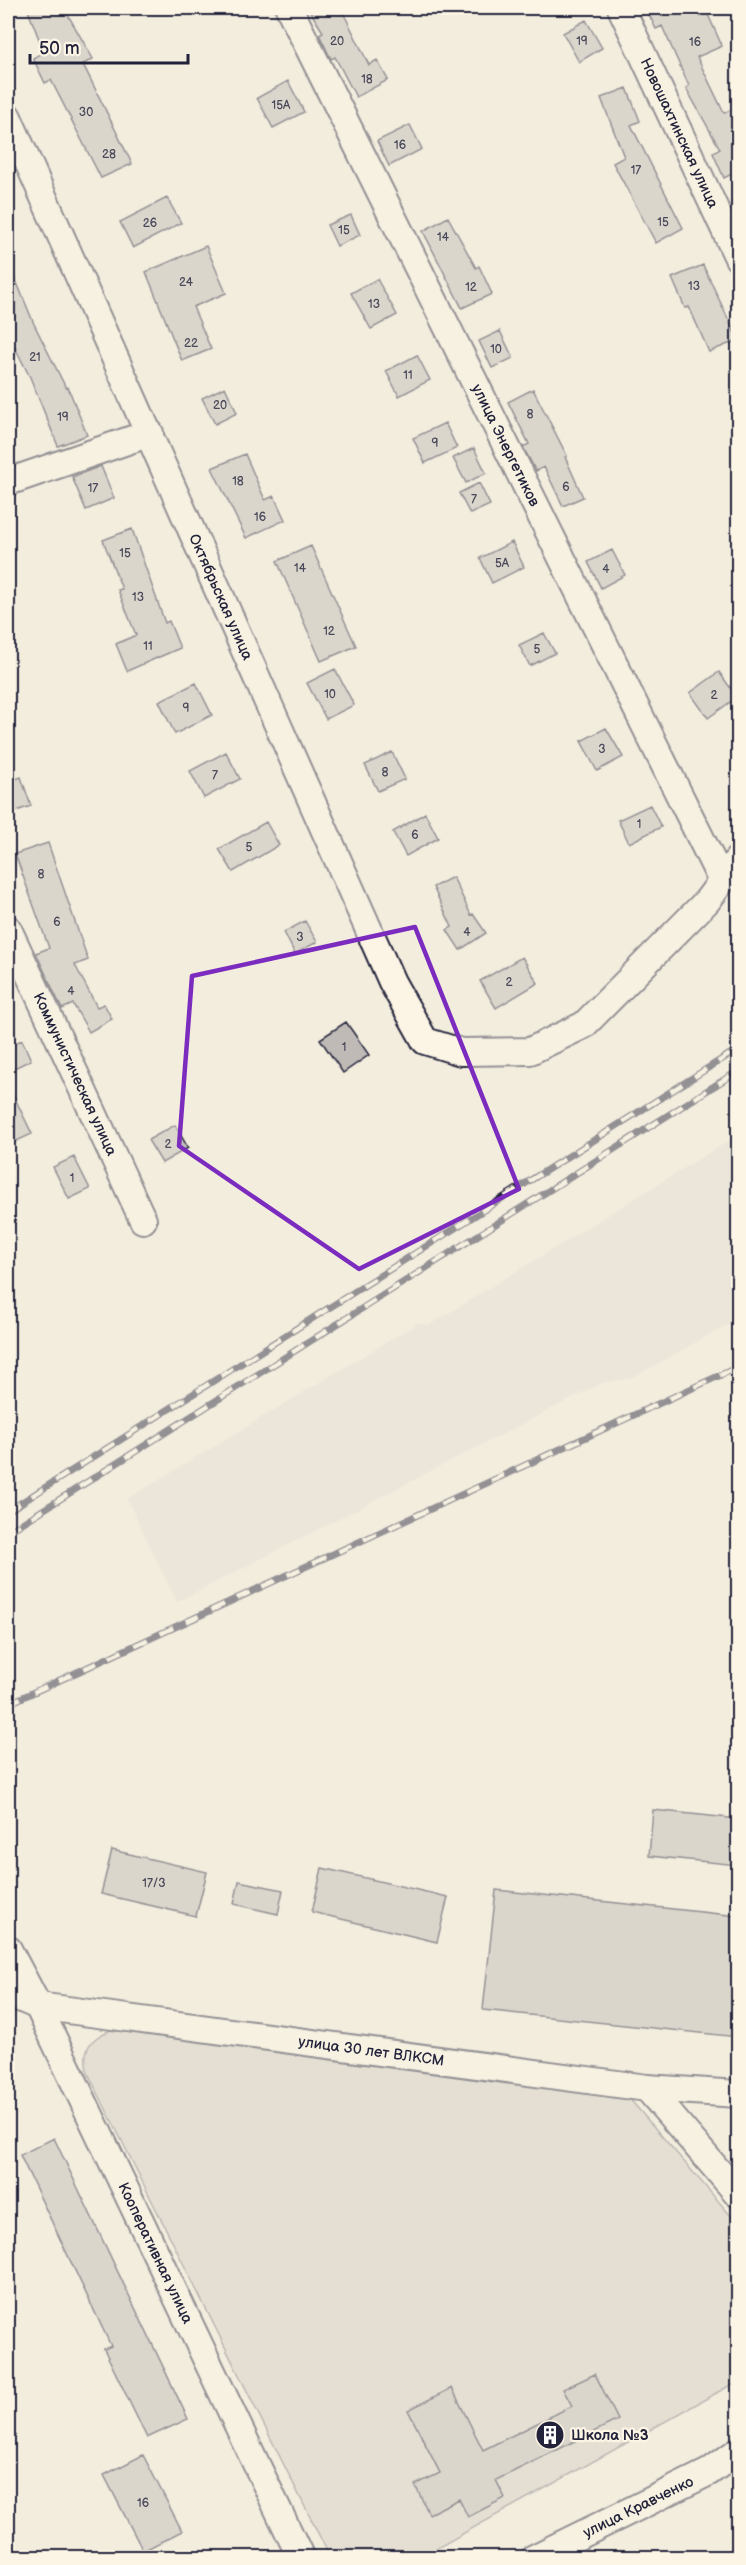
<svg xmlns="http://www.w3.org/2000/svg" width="746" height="2565" font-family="'Balsamiq Sans',sans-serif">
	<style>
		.built { fill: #e3ded2 }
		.green { fill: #d4cfc6; stroke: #7b7880; stroke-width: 1.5 }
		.building { fill: #bfbab6; stroke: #22223b; stroke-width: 1.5 }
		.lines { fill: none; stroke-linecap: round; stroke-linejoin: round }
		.street-casing { stroke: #22223b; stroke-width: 30 }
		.street { stroke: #fcf5e5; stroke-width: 26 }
		.rail-casing { stroke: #22223b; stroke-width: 7 }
		.rail { stroke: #fcf5e5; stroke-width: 4.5; stroke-dasharray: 14; stroke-linecap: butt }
		.marked { fill: none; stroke: #7b2cbf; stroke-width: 4.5; stroke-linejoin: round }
		.labels { text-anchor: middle; stroke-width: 4.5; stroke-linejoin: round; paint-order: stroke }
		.number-label { font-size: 12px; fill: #49485a }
		.street-label { font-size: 15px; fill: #22223b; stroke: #fcf5e5 }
		.poi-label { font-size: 15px; font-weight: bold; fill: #22223b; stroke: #fcf5e5; text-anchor: start }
	</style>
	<rect width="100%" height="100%" fill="#f3edde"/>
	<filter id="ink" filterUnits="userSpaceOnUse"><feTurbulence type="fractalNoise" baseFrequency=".0167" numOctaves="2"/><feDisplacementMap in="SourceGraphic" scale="12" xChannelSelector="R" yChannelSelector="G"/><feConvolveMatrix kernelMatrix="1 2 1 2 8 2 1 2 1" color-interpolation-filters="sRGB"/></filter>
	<g filter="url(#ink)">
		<path class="built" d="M738,1135V1319L632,1378L602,1383L177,1602L127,1499L418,1323L429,1325Z"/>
		<path class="green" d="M111,2030L621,2089L738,2224V2381L421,2557H330L88,2073C81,2050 90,2038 111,2030Z"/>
		<path class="building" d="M27,8H64L93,59L83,64L132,164L101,178L51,80L45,83L33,58L44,52Z
			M308,8H341L369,65L377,60L388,80L356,97L335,57L331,59L319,34L323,32Z
			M646,8H704L710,19L722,46L697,57L724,113L738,106V171L724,178L713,153L720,149L686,88L689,86L662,26L656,29Z
			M586,20L602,48L579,62L563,33Z
			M288,81L304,112L273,128L257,98Z
			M627,88L640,121L631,125L683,228L656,243L613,163L624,157L601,98Z
			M410,125L422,149L389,166L377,141Z
			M167,198L181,223L133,248L120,222Z
			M351,215L360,235L337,246L327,225Z
			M448,217L476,268L479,266L492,294L462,308L423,231Z
			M206,246L226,293L193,307L211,349L182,361L146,272Z
			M8,261L34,324L66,388L68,387L87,435L58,446L30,377L8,334Z
			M703,265L738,340L709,352L689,307L685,308L672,278Z
			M377,279L397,315L371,329L351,293Z
			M500,331L513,358L492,368L479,341Z
			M417,355L430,380L399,396L386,371Z
			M225,387L237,413L215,424L202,398Z
			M533,389L567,456L565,457L583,497L563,506L544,467L536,471L523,447L529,444L508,402Z
			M445,423L457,448L425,463L413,438Z
			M474,448L486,473L466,483L453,458Z
			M245,454L265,500L274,496L285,520L246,538L212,468Z
			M101,466L114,498L86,510L72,477Z
			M479,483L490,505L470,514L459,493Z
			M132,529L165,623L169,621L180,648L127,671L116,644L136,635L118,590L122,589L103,540Z
			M512,542L524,567L492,583L480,558Z
			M311,546L356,646L321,661L277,561Z
			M612,550L625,575L601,588L588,562Z
			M544,633L555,653L530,666L519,645Z
			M335,669L354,705L326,719L307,683Z
			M719,672L737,697L708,718L690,693Z
			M196,683L212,715L175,734L159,701Z
			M606,728L623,757L597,771L581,741Z
			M226,752L240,779L204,798L190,771Z
			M392,752L405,779L378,791L365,765Z
			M21,777L31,806L8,814V782Z
			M650,805L661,827L629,843L618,820Z
			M425,813L438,838L406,856L393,832Z
			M266,822L279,845L233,872L219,849Z
			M48,843L88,960L75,965L97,1007L104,1004L112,1019L89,1032L73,1004L62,1009L36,953L49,948L15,854Z
			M453,877L471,915L473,914L486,933L460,950L447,930L452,927L433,887Z
			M305,921L317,942L295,954L284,932Z
			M522,957L538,983L496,1008L480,981Z
			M346,1022L369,1055L343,1073L320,1039Z
			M22,1040L31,1060L8,1071V1046Z
			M8,1084L32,1134L12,1143L8,1133Z
			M175,1125L188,1148L162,1163L148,1140Z
			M74,1157L90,1189L69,1199L53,1167Z
			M653,1810L738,1819V1865L649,1856Z
			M112,1850L207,1872L196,1916L101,1894Z
			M322,1868L448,1897L437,1942L312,1912Z
			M239,1881L283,1890L278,1914L234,1904Z
			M496,1890L738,1916V2037L483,2010Z
			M54,2138L188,2419L147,2438L104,2349L111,2346L20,2155Z
			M595,2374L618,2420L496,2480L505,2498L468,2517L459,2499L429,2514L415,2485L440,2473L408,2410L452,2388L483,2450L572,2406L563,2389Z
			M143,2455L182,2531L143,2551L104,2475Z"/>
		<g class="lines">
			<g class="street-casing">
				<g id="street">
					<path id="s1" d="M289,8L722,881"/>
					<path id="s2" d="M621,8L738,258"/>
					<path id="s3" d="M8,117L392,982L425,1041L461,1052L530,1051L584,1025L707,901L738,859"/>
					<path d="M8,482L150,433"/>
					<path id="s4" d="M8,929L143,1220"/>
					<path id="s5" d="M8,1949L38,2006L301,2558"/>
					<path id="s6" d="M8,1993L38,2006L647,2088L738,2094"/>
					<path d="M647,2088L738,2194"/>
					<path id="s7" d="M534,2558L709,2472L738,2451"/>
				</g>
			</g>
			<use href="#street" class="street"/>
			<g class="rail-casing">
				<path id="rail" d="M8,1511L738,1049
					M8,1532L738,1071
					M8,1704L738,1367"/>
			</g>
			<use href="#rail" class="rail"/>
		</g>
	</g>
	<path d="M0 0H746V2565H0ZM415,927L519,1189L359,1269L179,1146L192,976Z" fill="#f3edde" fill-opacity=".55" fill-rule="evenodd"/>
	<path class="marked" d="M415,927L519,1189L359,1269L179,1146L192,976Z"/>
	<defs>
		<g id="building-disc" transform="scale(1.5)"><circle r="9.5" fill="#22223b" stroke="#fcf5e5"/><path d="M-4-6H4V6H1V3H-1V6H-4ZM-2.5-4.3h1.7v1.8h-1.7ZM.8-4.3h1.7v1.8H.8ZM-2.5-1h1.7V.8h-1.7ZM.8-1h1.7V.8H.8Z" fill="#fff"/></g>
	</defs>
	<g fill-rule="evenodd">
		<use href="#building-disc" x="550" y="2435"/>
	</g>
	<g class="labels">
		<g class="number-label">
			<text x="337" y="45">20</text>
			<text x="582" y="45">19</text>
			<text x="695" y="46">16</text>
			<text x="367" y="83">18</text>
			<text x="281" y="109">15А</text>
			<text x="86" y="116">30</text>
			<text x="400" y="149">16</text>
			<text x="109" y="158">28</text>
			<text x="636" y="174">17</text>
			<text x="663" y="226">15</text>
			<text x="150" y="227">26</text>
			<text x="344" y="234">15</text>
			<text x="443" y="241">14</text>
			<text x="186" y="286">24</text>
			<text x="694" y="290">13</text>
			<text x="471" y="291">12</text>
			<text x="374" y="308">13</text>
			<text x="191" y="347">22</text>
			<text x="496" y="353">10</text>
			<text x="35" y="361">21</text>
			<text x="408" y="379">11</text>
			<text x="220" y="409">20</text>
			<text x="530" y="418">8</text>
			<text x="63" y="421">19</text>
			<text x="435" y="447">9</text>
			<text x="238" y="485">18</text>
			<text x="566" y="491">6</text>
			<text x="93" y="492">17</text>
			<text x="474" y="503">7</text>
			<text x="260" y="521">16</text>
			<text x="125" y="557">15</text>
			<text x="502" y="567">5А</text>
			<text x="300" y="572">14</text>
			<text x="606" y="573">4</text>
			<text x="138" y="601">13</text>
			<text x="329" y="635">12</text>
			<text x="148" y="650">11</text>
			<text x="537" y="653">5</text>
			<text x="330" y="698">10</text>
			<text x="714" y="699">2</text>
			<text x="186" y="712">9</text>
			<text x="602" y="753">3</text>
			<text x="385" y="776">8</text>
			<text x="215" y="779">7</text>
			<text x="639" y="828">1</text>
			<text x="415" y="839">6</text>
			<text x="249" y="851">5</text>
			<text x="41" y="878">8</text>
			<text x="57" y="926">6</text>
			<text x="467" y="936">4</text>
			<text x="300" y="941">3</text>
			<text x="509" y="986">2</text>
			<text x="71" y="995">4</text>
			<text x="344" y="1051">1</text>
			<text x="168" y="1148">2</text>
			<text x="72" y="1182">1</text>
			<text x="154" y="1887">17/3</text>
			<text x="143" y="2507">16</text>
		</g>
		<g class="street-label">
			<text dy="5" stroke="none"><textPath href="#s2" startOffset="138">Новошахтинская улица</textPath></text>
			<text dy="5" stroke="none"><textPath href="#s1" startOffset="488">улица Энергетиков</textPath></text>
			<text dy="5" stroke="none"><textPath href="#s3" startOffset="525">Октябрьская улица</textPath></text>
			<text dy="5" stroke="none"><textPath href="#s4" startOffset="160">Коммунистическая улица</textPath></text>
			<text dy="5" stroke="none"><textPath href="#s6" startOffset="369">улица 30 лет ВЛКСМ</textPath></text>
			<text dy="5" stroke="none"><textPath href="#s5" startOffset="338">Кооперативная улица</textPath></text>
			<text dy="5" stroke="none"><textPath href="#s7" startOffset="116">улица Кравченко</textPath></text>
		</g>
		<g class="poi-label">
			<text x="571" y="2440">Школа №3</text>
		</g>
	</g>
	<rect width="746" height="2565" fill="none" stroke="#fcf5e5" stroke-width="30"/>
	<rect x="15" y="15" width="716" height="2535" fill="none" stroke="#22223b" stroke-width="2" filter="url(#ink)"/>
	<path d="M30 54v9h158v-9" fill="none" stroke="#22223b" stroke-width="3"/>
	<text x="39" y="54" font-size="18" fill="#22223b" stroke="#fcf5e5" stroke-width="4.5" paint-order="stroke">50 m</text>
</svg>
